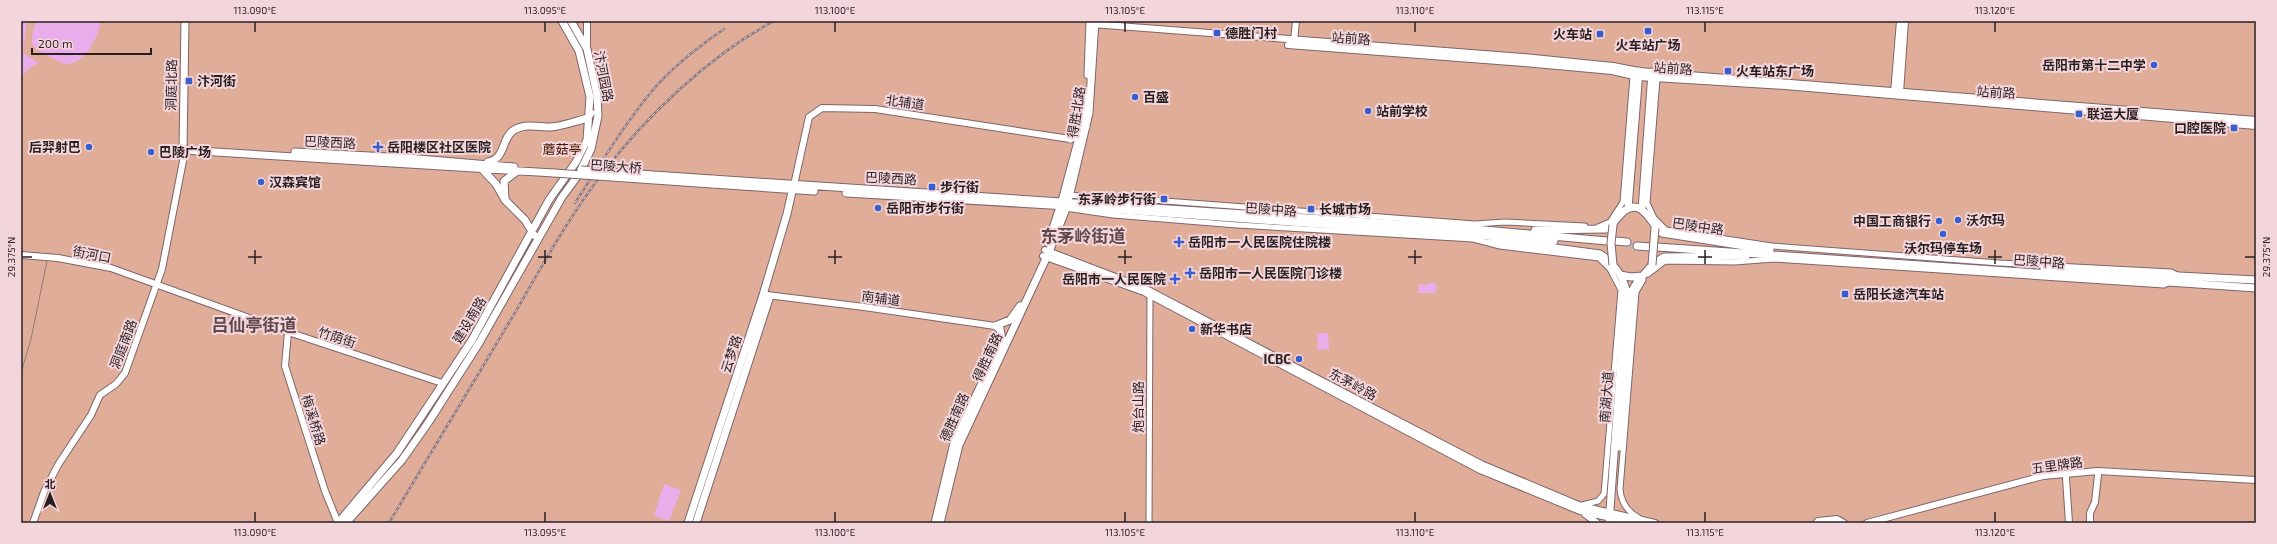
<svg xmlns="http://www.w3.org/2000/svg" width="2277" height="544" font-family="'Exo 2','Noto Sans SC',sans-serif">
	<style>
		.green { fill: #e0ad99 }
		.water { fill: #eaadec }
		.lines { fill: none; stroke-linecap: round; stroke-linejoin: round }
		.primary-tunnel { stroke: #cab1b6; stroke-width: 7; stroke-dasharray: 7 3.5; stroke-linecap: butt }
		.tertiary-casing { stroke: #7e656a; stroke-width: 7 }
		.secondary-casing { stroke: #7e656a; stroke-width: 8 }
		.primary-casing { stroke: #7e656a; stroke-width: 9 }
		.tertiary { stroke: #fff; stroke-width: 5 }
		.secondary { stroke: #fff; stroke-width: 6 }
		.primary { stroke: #fff; stroke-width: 7 }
		.tram { stroke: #8f7c80; stroke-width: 1 }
		.rail-casing { stroke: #8f7c80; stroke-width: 2.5 }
		.rail { stroke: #f2d6db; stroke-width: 1; stroke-dasharray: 3; stroke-linecap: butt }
		.primary-bridge-casing { stroke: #7e656a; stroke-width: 9; stroke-linecap: butt }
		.primary-bridge { stroke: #fff; stroke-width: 7 }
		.ticks { fill: none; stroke: #291f21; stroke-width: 1.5 }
		.poi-dot { fill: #3a5dce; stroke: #f2d6db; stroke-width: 1.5 }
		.labels { text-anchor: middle; stroke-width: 4; stroke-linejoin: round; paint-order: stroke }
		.poi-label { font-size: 13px; font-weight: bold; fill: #291f21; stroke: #f2d6db; text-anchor: start }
		.street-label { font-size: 13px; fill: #291f21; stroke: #f2d6db }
		.park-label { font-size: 13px; fill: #4a1901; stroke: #f2d6db }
		.district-label { font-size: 17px; font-weight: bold; fill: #5f474c; stroke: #f2d6db }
		.neatline { fill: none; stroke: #291f21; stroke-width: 1.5 }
		.ticks-label { font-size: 10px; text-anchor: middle; fill: #291f21 }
	</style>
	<rect width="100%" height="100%" fill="#f2d6db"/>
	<path class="green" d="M21,21H2256V523H21Z"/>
	<path class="water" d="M21,21H27L23,53L39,63C30,66 26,71 21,79Z
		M36,21H100C100,36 85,62 69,64C60,64 51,57 43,53C39,50 33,48 32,43C31,36 35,27 36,21Z
		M1429,283H1435L1437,287L1435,293H1418L1419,284L1427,285Z
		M1317,333H1328L1329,349L1318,350Z
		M664,484L681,490L669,521L654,516Z"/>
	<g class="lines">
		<path class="primary-tunnel" d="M1627,245L1637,246"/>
		<g class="tertiary-casing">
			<path id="tertiary" d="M1657,79L1647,203L1654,218L1666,230L1772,246L1999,263L2171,272L2177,275
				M1067,198L1070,195L1130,201L1138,199L1475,224L1505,222L1585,226
				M1065,208L1113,215L1237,225L1473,239L1500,246L1599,258L1610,269L1621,290L1604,494L1598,501L1582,505
				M1598,227L1610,222L1623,202L1633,76
				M1648,274L1665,261L1735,262L1774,259L2164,285L2170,282
				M1639,518C1628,512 1621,502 1620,489L1636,292L1643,280
				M1149,523L1150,292"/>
		</g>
		<g class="secondary-casing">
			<path id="secondary" d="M587,21V49
				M1092,24L1523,57L1613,66L1639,71L2256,120
				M1294,41L1296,21
				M1288,45L1524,63L1612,71L1638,77L1785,86L2256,126
				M1894,93L1900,21
				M1900,93L1905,21
				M794,185L809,117L822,108L875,109L1070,139
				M1045,250L1144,288L1481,464L1581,506L1655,523
				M21,255L58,258L111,268L288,332L442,383
				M1043,256L1144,292L1480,470L1580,511L1634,523
				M767,295L864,307L995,326
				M288,332L285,366L325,491L338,523
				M2066,478L2069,523
				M1585,514L1597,523
				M33,523L44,492L58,465L91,415L100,395L116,384L125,373L162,269L183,161V150
				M1816,523L1818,521L1837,519L1844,523
				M1867,523L2043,476L2098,471L2256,480
				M2090,523V513L2095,502L2098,475"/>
		</g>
		<g class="primary-casing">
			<path id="primary" d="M185,21L183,150L554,173
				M1088,75L1090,21
				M1070,139L1080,134L1086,97
				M295,152L407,158L514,167
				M488,162C506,159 501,138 514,130C525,123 539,127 551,127C563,126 576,121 588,118L591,113
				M482,169L496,184L505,200L525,220L534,235
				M712,179L1474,229L1607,241
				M712,184L814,191
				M846,193L1067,206L1554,241
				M505,198L504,181L516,172
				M1628,208L1639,71
				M1642,210L1652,72
				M1535,230L1606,229C1614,224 1617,217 1624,211C1643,197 1651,225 1662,233L1770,250
				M1489,239L1600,254C1613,262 1623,276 1626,290L1609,523
				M1615,241L1627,242
				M1048,243L1062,201L1080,134L1086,127
				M1637,246L1650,247
				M1657,247L2256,288
				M2044,269L2256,280
				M1620,275L1631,277L1642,276
				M995,326L1010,320L1020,306
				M1619,447L1632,291L1636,284L1652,265L1664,257L1746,256
				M338,523L397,453L472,340L549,200L576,162L587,140L590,97L579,51L562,21
				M346,523L402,460L428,423L479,343L562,197L579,174L591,149L598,116L597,95L587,49L571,21
				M688,523L763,295L787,214L793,187
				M696,523L770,296
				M935,523L954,443L1002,340L1000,329L995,326
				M940,523L959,445L1049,252L1067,206L1089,113L1095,21"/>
		</g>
		<use href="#tertiary" class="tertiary"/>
		<use href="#secondary" class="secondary"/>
		<use href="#primary" class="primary"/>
		<path class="tram" d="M21,373L31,339L47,261"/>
		<g class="rail-casing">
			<path id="rail" d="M575,203C600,165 623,126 652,91C672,67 698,47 724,29
				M389,523C431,454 471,385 513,316C541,268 568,218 602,174C646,116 710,55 774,21"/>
		</g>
		<use href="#rail" class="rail"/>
		<g class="primary-bridge-casing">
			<path id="primary-bridge" d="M581,170L712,179
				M554,173L712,184
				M1613,265L1611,243L1613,225
				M1652,265L1655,228"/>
		</g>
		<use href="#primary-bridge" class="primary-bridge"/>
	</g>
	<path class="ticks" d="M255,22V32M545,22V32M835,22V32M1125,22V32M1415,22V32M1705,22V32M1995,22V32M255,250V264M545,250V264M835,250V264M1125,250V264M1415,250V264M1705,250V264M1995,250V264M22,257H32M248,257H262M538,257H552M828,257H842M1118,257H1132M1408,257H1422M1698,257H1712M1988,257H2002M2245,257H2255M255,512V522M545,512V522M835,512V522M1125,512V522M1415,512V522M1705,512V522M1995,512V522"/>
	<g class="poi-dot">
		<rect x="1644" y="27" width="8" height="8" rx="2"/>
		<rect x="1213" y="29" width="8" height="8" rx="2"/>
		<rect x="1596" y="30" width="8" height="8" rx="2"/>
		<circle cx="2154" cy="65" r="4"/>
		<rect x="1724" y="67" width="8" height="8" rx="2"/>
		<rect x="185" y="77" width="8" height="8" rx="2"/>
		<circle cx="1135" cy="97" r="4"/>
		<circle cx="1368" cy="111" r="4"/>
		<rect x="2075" y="110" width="8" height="8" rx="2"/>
		<rect x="2230" y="124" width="8" height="8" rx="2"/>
		<circle cx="89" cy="147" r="4"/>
		<path d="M376 141h4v4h4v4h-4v4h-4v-4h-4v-4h4z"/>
		<circle cx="151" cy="152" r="4"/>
		<circle cx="261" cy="182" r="4"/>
		<rect x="928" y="183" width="8" height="8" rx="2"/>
		<rect x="1160" y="195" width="8" height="8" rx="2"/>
		<circle cx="878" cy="208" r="4"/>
		<rect x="1307" y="205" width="8" height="8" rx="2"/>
		<circle cx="1958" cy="220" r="4"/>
		<circle cx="1939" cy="221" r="4"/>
		<circle cx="1943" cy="234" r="4"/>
		<path d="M1177 236h4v4h4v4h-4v4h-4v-4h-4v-4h4z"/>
		<path d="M1188 267h4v4h4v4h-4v4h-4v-4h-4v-4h4z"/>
		<path d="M1173 273h4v4h4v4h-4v4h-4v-4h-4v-4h4z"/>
		<rect x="1841" y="290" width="8" height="8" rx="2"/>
		<circle cx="1192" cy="329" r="4"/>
		<circle cx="1299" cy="359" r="4"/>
	</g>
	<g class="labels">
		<g class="poi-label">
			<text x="1225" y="38">德胜门村</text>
			<text x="1592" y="39" text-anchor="end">火车站</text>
			<text x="1648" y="50" text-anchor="middle">火车站广场</text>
			<text x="2146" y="70" text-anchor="end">岳阳市第十二中学</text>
			<text x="1736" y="76">火车站东广场</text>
			<text x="197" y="86">汴河街</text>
			<text x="1143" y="102">百盛</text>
			<text x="1376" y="116">站前学校</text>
			<text x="2087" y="119">联运大厦</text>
			<text x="2226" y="133" text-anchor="end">口腔医院</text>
			<text x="81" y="152" text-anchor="end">后羿射巴</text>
			<text x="387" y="152">岳阳楼区社区医院</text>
			<text x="159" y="157">巴陵广场</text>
			<text x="269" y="187">汉森宾馆</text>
			<text x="940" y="192">步行街</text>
			<text x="1156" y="204" text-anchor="end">东茅岭步行街</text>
			<text x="886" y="213">岳阳市步行街</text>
			<text x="1319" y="214">长城市场</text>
			<text x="1966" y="225">沃尔玛</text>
			<text x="1931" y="226" text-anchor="end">中国工商银行</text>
			<text x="1188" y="247">岳阳市一人民医院住院楼</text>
			<text x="1943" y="253" text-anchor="middle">沃尔玛停车场</text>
			<text x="1199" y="278">岳阳市一人民医院门诊楼</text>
			<text x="1166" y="284" text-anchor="end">岳阳市一人民医院</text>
			<text x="1853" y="299">岳阳长途汽车站</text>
			<text x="1200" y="334">新华书店</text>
			<text x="1291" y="364" text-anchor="end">ICBC</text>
		</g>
		<g class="street-label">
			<text transform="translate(1351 38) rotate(4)" y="5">站前路</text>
			<text transform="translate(1673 68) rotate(4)" y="5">站前路</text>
			<text transform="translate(604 76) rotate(79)" y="5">汴河园路</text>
			<text transform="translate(171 85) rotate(-89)" y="5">洞庭北路</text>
			<text transform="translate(1996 92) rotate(3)" y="5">站前路</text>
			<text transform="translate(905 102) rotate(8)" y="5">北辅道</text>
			<text transform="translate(1076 112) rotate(-81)" y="5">得胜北路</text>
			<text transform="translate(330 142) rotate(3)" y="5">巴陵西路</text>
			<text transform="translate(616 166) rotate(4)" y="5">巴陵大桥</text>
			<text transform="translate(891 178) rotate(3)" y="5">巴陵西路</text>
			<text transform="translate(1271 209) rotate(4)" y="5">巴陵中路</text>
			<text transform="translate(1698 226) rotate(8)" y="5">巴陵中路</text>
			<text transform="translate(92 254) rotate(11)" y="5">街河口</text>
			<text transform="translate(2039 261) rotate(4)" y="5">巴陵中路</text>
			<text transform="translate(881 298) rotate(7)" y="5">南辅道</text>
			<text transform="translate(469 320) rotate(-59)" y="5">建设南路</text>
			<text transform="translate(337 337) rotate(18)" y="5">竹荫街</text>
			<text transform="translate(123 344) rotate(-69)" y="5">洞庭南路</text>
			<text transform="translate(731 354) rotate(-72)" y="5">云梦路</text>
			<text transform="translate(987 357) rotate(-65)" y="5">得胜南路</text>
			<text transform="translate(1353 384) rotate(28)" y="5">东茅岭路</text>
			<text transform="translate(1606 397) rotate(-86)" y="5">南湖大道</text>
			<text transform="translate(1138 407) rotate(-90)" y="5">炮台山路</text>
			<text transform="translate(954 417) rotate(-66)" y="5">德胜南路</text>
			<text transform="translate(314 420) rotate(73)" y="5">梅溪桥路</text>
			<text transform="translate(2057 465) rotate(-8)" y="5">五里牌路</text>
		</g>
		<g class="park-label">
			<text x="562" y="154">蘑菇亭</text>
		</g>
		<g class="district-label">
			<text x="1083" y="242">东茅岭街道</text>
			<text x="254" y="331">吕仙亭街道</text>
		</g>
	</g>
	<rect width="2277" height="544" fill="none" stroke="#f2d6db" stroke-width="44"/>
	<g transform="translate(50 494)" stroke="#f2d6db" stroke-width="3" paint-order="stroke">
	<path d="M0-3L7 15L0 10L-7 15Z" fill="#291f21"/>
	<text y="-6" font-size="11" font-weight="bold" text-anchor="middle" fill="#291f21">北</text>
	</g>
	<path d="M32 48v6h119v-6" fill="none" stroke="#291f21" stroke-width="2"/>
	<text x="38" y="48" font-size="12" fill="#291f21" stroke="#f2d6db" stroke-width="3" paint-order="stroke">200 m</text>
	<rect x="22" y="22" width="2233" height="500" class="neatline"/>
	<g class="ticks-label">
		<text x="255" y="14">113.090°E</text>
		<text x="545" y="14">113.095°E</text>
		<text x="835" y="14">113.100°E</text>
		<text x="1125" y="14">113.105°E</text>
		<text x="1415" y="14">113.110°E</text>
		<text x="1705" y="14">113.115°E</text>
		<text x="1995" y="14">113.120°E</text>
		<text transform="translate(11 257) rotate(-90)" y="4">29.375°N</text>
		<text transform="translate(2266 257) rotate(-90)" y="4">29.375°N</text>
		<text x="255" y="536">113.090°E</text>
		<text x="545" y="536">113.095°E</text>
		<text x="835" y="536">113.100°E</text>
		<text x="1125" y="536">113.105°E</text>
		<text x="1415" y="536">113.110°E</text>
		<text x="1705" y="536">113.115°E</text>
		<text x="1995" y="536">113.120°E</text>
	</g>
</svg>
